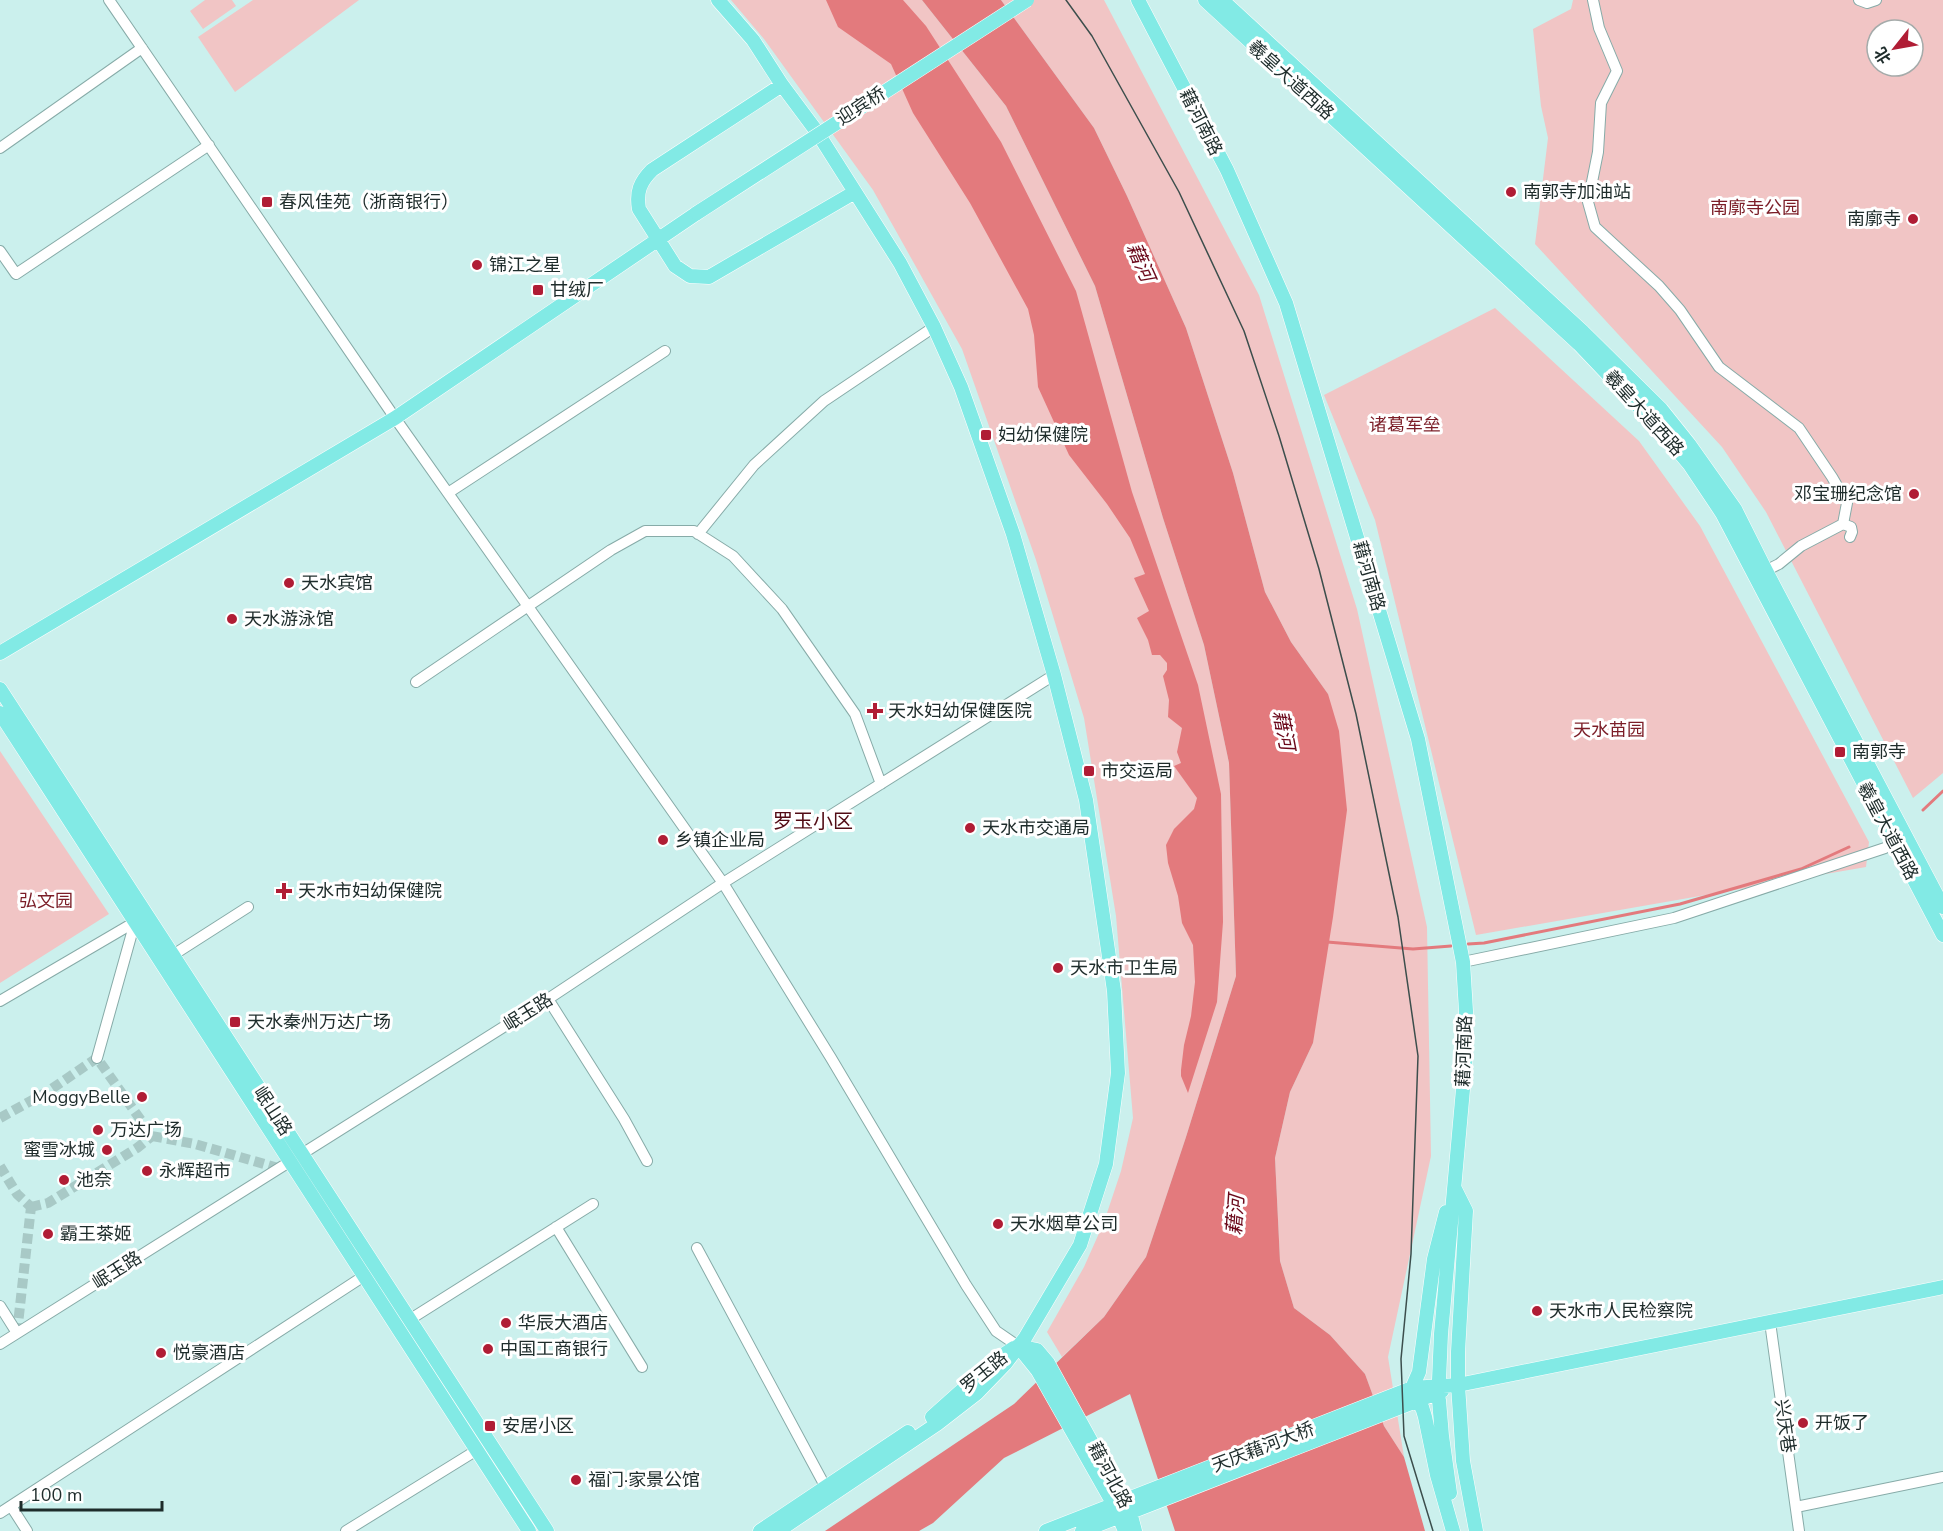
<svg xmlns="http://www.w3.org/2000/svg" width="1943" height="1531" font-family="'Nunito Sans','Noto Sans SC',sans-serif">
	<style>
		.green { fill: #f1c5c5; fill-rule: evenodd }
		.water { fill: #e37a7d }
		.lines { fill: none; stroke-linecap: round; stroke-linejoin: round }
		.stream { stroke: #e37a7d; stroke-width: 3 }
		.minor-tunnel { stroke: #a8c9c6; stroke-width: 10; stroke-dasharray: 10 5; stroke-linecap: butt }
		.minor-casing { stroke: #87aba8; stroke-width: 12 }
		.major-casing { stroke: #fff; stroke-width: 15 }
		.minor { stroke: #fff; stroke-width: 10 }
		.major { stroke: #82eae5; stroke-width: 14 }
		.tram { stroke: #3c4e4c; stroke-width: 1.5 }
		.major-bridge-casing { stroke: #fff; stroke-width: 15; stroke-linecap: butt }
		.major-bridge { stroke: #82eae5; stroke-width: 14 }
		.poi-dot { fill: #b01d35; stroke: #fff; stroke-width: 2 }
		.labels { text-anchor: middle; stroke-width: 6; stroke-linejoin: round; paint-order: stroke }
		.street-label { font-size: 18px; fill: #1e2c2b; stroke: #fff }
		.poi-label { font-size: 18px; fill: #1e2c2b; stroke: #fff; text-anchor: start }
		.park-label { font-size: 18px; fill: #7b1d27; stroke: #fff }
		.water-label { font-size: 20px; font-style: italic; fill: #6a081a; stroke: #fff }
		.neighbourhood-label { font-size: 20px; fill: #510b14; stroke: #fff }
	</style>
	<rect width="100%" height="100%" fill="#cbf0ed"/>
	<path class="green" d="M205,0H232L236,6L203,29L190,11Z
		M253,0H359L235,92L198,37Z
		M731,0H922L1006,106L1095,286L1163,518L1204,645L1229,763L1236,976L1186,1137L1146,1257L1104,1317L1062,1357L1047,1332L1084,1267L1104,1222L1121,1171L1133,1118L1116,916L1084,718L1036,560L962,349L873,190L764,39Z
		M1001,0H1104L1259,295L1357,609L1427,927L1431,1156L1388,1357L1404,1457L1384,1426L1365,1374L1330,1335L1294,1308L1280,1261L1275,1158L1290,1092L1313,1043L1328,694L1291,642L1265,592L1233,473L1186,328L1127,196L1094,128Z
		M1573,0H1943V773L1913,798L1766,512L1722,447L1535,244L1548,138L1541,106L1533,29L1571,9ZM1877,30H1913V66H1877Z
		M1495,308L1639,441L1700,526L1869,842L1866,867L1476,935L1375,520L1324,395Z
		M0,751L109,914L0,983Z"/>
	<path class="water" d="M826,0H903L926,26L1001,142L1076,291L1132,492L1198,685L1221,794L1223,922L1217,1002L1188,1093L1181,1076V1070L1184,1045L1191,1016L1195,982L1193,945L1182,923L1178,896L1168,863L1166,845L1174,829L1194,809L1197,798L1174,766L1181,763L1177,752L1182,728L1168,717L1169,700L1163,676L1167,670V663L1160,655H1152L1148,640L1137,618L1149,611L1134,578L1145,574L1130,538L1107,504L1069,455L1038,387L1034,335L1028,309L970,203L913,113L891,64L838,27Z
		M922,0H1001L1094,128L1127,196L1186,328L1233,473L1265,592L1291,642L1328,694L1339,731L1347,810L1333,917L1313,1043L1290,1092L1275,1158L1280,1261L1294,1308L1330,1335L1365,1374L1384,1426L1404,1457L1425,1531H1175L1130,1394L1004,1458L933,1523L919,1531H825L1014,1404L1104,1317L1146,1257L1186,1137L1236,976L1229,763L1204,645L1163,518L1095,286L1006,106Z"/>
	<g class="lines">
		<path class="stream" d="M1923,810L1943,791
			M1327,942L1413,949L1451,946
			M1468,944L1484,943L1680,904L1801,869L1849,847"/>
		<path class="minor-tunnel" d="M0,1118L47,1092L97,1058L152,1136L195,1144L278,1168
			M0,1166L17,1194L31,1207
			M31,1207L48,1203L137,1148L152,1136
			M17,1333L31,1207"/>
		<g class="minor-casing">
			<path id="minor" d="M109,0L395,418L723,883L831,1058L966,1285L996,1331L1018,1346
				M1593,0L1599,28L1617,71L1601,103L1598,152L1588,202L1595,227L1659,286L1680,310L1719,367L1799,428L1832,477L1847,503L1843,524
				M1859,0L1867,3L1876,0
				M0,148L142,48
				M0,251L16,274L209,145
				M448,493L665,351
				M1843,524L1851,527L1852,532L1850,537
				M698,534L754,465L824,401L934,327
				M1761,573L1779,564L1801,546L1843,524
				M416,682L611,550L645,531H694L733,556L782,609L855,714L881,784
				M173,955L248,907
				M1463,962L1674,918L1885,848L1894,843
				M548,999L624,1119L647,1161
				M0,1001L135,922
				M97,1058L135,922
				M556,1227L642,1367
				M697,1248L825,1486
				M0,1306L17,1333
				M409,1320L593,1204
				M1770,1322L1799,1531
				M0,1344L548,999L723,883L1054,675
				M11,1506L27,1531
				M1796,1507L1943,1477
				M0,1513L364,1276
				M346,1531L477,1450"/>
		</g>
		<g class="major-casing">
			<path id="major" d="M718,0L753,40L782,85L817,132L900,263L934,327L961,387L1013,534L1054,675L1086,800L1114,991L1118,1073L1106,1164L1080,1245L1025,1338L1005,1364L977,1393L937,1424L778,1531
				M1138,0L1227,170L1286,303L1418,739L1463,962L1466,1011L1465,1067L1441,1334L1439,1380
				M1205,0L1579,344L1657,426L1690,465L1722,513L1943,935
				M1222,0L1583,332L1661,409L1689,444L1735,509L1766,571L1943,907
				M782,85L652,170C640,182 636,192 639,209L675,266L690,276L709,277L855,192
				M0,653L395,418L697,213
				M0,689L547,1531
				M0,713L529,1531
				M1455,1189L1466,1211L1458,1352V1385L1463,1461L1476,1531
				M1018,1346L1037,1350L1048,1363L1130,1512L1135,1531
				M1018,1346L1038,1371L1114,1505L1125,1531
				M1412,1388L1419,1372L1434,1259L1446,1212
				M1439,1400L1442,1436L1450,1493
				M1415,1401L1422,1407L1425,1417L1437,1475L1453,1531
				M932,1417L997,1359L1014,1348
				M760,1531L908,1432
				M1046,1531L1412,1388L1458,1385L1943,1287
				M1082,1531L1442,1391"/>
		</g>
		<use href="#minor" class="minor"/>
		<use href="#major" class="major"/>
		<path class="tram" d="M1066,0L1092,36L1179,192L1244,331L1279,436L1319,569L1356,714L1398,917L1418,1056L1411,1254L1401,1359L1404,1436L1433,1531"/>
		<g class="major-bridge-casing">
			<path id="major-bridge" d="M697,213L1027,0"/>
		</g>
		<use href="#major-bridge" class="major-bridge"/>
	</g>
	<g class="poi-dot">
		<circle cx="1511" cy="192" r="6"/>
		<rect x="261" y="196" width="12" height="12" rx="3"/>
		<circle cx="1913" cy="219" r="6"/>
		<circle cx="477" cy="265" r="6"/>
		<rect x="532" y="284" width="12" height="12" rx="3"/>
		<rect x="980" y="429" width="12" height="12" rx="3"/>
		<circle cx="1914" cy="494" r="6"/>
		<circle cx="289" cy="583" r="6"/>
		<circle cx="232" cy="619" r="6"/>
		<path d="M872 702h6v6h6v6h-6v6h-6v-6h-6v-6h6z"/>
		<rect x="1834" y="746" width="12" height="12" rx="3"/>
		<rect x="1083" y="765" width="12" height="12" rx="3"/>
		<circle cx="970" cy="828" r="6"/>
		<circle cx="663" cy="840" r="6"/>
		<path d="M281 882h6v6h6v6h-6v6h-6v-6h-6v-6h6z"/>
		<circle cx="1058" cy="968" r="6"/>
		<rect x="229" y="1016" width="12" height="12" rx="3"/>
		<circle cx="142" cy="1097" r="6"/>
		<circle cx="98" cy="1130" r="6"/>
		<circle cx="107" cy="1150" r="6"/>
		<circle cx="147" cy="1171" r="6"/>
		<circle cx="64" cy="1180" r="6"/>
		<circle cx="998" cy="1224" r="6"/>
		<circle cx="48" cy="1234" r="6"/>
		<circle cx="1537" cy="1311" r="6"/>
		<circle cx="506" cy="1323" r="6"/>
		<circle cx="488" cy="1349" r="6"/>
		<circle cx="161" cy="1353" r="6"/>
		<circle cx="1803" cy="1423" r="6"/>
		<rect x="484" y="1420" width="12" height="12" rx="3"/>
		<circle cx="576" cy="1480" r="6"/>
	</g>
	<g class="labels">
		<g class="street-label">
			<text transform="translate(1291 80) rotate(42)" y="6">羲皇大道西路</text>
			<text transform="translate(861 106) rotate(-33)" y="6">迎宾桥</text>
			<text transform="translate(1201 122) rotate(63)" y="6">藉河南路</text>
			<text transform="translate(1644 413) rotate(48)" y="6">羲皇大道西路</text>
			<text transform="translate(1369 576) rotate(74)" y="6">藉河南路</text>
			<text transform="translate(1888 831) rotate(62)" y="6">羲皇大道西路</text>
			<text transform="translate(528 1012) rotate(-32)" y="6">岷玉路</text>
			<text transform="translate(1464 1051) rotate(-88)" y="6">藉河南路</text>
			<text transform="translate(273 1111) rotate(57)" y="6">岷山路</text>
			<text transform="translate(117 1270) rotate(-32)" y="6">岷玉路</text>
			<text transform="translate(984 1372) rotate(-39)" y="6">罗玉路</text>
			<text transform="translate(1785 1426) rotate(82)" y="6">兴庆巷</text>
			<text transform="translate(1263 1447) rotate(-21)" y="6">天庆藉河大桥</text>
			<text transform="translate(1110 1475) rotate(62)" y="6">藉河北路</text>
		</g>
		<g class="poi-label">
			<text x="1523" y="198">南郭寺加油站</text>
			<text x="279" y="208">春风佳苑（浙商银行）</text>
			<text x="1901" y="225" text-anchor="end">南廓寺</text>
			<text x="489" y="271">锦江之星</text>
			<text x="550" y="296">甘绒厂</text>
			<text x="998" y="441">妇幼保健院</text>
			<text x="1902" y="500" text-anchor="end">邓宝珊纪念馆</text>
			<text x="301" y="589">天水宾馆</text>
			<text x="244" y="625">天水游泳馆</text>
			<text x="888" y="717">天水妇幼保健医院</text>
			<text x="1852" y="758">南郭寺</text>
			<text x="1101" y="777">市交运局</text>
			<text x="982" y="834">天水市交通局</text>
			<text x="675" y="846">乡镇企业局</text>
			<text x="298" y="897">天水市妇幼保健院</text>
			<text x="1070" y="974">天水市卫生局</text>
			<text x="247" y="1028">天水秦州万达广场</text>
			<text x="130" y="1103" text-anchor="end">MoggyBelle</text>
			<text x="110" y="1136">万达广场</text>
			<text x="95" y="1156" text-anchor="end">蜜雪冰城</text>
			<text x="159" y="1177">永辉超市</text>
			<text x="76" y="1186">池奈</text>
			<text x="1010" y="1230">天水烟草公司</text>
			<text x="60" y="1240">霸王茶姬</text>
			<text x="1549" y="1317">天水市人民检察院</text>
			<text x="518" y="1329">华辰大酒店</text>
			<text x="500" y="1355">中国工商银行</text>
			<text x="173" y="1359">悦豪酒店</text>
			<text x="1815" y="1429">开饭了</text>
			<text x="502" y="1432">安居小区</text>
			<text x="588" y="1486">福门·家景公馆</text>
		</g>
		<g class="park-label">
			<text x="1755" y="214">南廓寺公园</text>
			<text x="1405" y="431">诸葛军垒</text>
			<text x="1609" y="736">天水苗园</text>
			<text x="46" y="907">弘文园</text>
		</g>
		<g class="water-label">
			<text transform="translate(1141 262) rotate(66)" y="7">藉河</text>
			<text transform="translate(1284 730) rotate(79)" y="7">藉河</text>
			<text transform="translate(1235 1215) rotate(-86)" y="7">藉河</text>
		</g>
		<g class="neighbourhood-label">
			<text x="813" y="828">罗玉小区</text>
		</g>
	</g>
	<g transform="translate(1895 48) rotate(239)"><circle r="28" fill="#ffffff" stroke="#a5abaa" stroke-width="1.5"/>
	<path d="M0-4.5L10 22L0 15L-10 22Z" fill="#b01d35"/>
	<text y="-9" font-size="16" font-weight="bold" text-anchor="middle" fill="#1e2c2b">北</text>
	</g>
	<path d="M21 1501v9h141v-9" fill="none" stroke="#1e2c2b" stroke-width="3"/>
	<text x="30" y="1501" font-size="18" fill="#1e2c2b" stroke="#ffffff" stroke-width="4.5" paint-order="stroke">100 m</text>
</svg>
